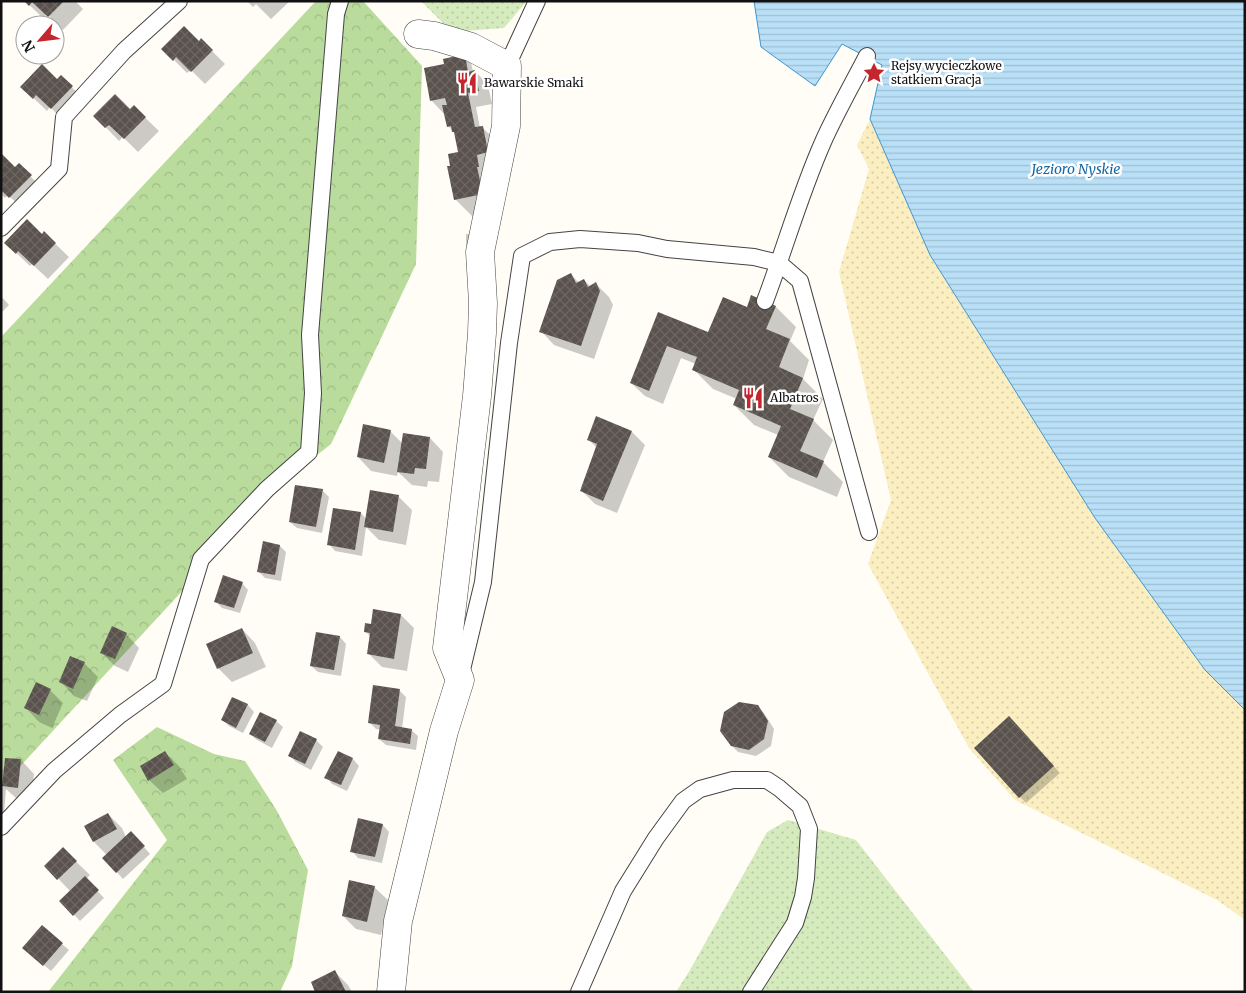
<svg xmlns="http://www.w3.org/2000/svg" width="1246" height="993" font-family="Merriweather,serif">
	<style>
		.grass { fill: url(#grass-dots) }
		.forest { fill: url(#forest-crowns) }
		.sand { fill: url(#sand-dots) }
		.water { fill: url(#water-rules); stroke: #3f96cf }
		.shadow { fill: #0003 }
		.building { fill: url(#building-cross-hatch) }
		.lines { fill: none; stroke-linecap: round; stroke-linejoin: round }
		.lane-casing { stroke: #444; stroke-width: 18 }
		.street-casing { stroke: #444; stroke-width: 29 }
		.lane { stroke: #fff; stroke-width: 16 }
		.street { stroke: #fff; stroke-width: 28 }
		.labels { text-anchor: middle; stroke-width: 5; stroke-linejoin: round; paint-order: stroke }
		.poi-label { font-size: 12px; fill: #111; stroke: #fff; text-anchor: start }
		.water-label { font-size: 14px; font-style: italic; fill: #1768a6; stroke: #fff }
	</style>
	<defs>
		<pattern id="grass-dots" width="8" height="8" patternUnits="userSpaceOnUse" patternTransform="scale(1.25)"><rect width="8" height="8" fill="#d5ebbd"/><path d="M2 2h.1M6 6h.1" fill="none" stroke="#b6c8a1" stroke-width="1.8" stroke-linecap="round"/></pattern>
		<pattern id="forest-crowns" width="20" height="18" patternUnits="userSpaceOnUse" patternTransform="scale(1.25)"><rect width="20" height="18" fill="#b9dc9c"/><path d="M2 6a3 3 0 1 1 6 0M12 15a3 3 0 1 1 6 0" fill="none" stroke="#9ebc85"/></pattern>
		<pattern id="sand-dots" width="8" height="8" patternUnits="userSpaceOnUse" patternTransform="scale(1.25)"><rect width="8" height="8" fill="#fbeec1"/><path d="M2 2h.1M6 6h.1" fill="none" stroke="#d6cba5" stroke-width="1.8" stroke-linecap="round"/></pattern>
		<pattern id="water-rules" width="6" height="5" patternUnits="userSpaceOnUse" patternTransform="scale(1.25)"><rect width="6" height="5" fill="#b9e0f7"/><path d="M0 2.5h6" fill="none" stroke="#9ebfd3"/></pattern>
		<pattern id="building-cross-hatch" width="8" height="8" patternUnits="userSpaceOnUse" patternTransform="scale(1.25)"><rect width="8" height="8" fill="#5a524d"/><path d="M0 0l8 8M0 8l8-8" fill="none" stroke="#6d6662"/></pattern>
	</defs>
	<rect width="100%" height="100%" fill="#fffdf5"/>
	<path class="grass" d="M421,1H527L504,28L452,32Z
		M788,820L856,840L974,992H676L690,970L767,832Z"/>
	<path class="forest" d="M316,1H363L422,66L416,264L331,444L284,481L1,787V337Z
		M157,727L214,754L245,761L277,811L308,870L292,966L280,992H48L167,840L113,760Z"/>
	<path class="sand" d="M870,119L930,255L1005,375L1095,518L1205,670L1245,710V920L1217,900L1015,800L969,748L868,564L891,500L839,272L869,169L857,145Z"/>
	<path class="water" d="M754,1H1245V710L1205,670L1095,518L930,255L870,119L882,65L842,44L815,86L761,47Z"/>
	<path class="shadow" d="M25,1H75L83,9L63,30L47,14L43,18Z
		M247,1H290L271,19L256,4L253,7Z
		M201,40L225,64L205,84L191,70L187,73L163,49L199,43Z
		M465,55L471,62L473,72L475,71L488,85L492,104L476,107L480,128L482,127L502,147L485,173H482L497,188L475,219L455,199L461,153L456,134L448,126L444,114L431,100L446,65Z
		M61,77L86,101L65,122L50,107L47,111L22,87L57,81Z
		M134,107L159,131L138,152L123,137L119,141L95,116L130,111Z
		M1,155L15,169L19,165L44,190L24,210L8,195L5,198L1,194Z
		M44,233L69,257L48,279L32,264L30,266L6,243L42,236Z
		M466,234H471L473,251L466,245Z
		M571,274L579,283L584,280L591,287L596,284L609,297L613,305L594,359L554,345L541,331Z
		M1,296L9,305L1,313Z
		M752,297L776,307L796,327L790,341L809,360L803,379L823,399L813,420L833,440L823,462L843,482L837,497L789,477L769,457L778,435L754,425L734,405L737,399L713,389L693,369L696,364L681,358L663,404L645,396L631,383L659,313L709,334L747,308Z
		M390,431L402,443L430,438L443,452L439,482L428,481L427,487L412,485L398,472L397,476L371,471L358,457Z
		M632,432L645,445L617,513L595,504L581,490L597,448L588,439Z
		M322,490L329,497L322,533L297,528L290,522Z
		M398,496L412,510L406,545L379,540L366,527L362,556L335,551L329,544L361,513L366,519Z
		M280,546L286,552L281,581L265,578L258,571Z
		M242,583L248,590L240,613L222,608L215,601Z
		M401,615L414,628L407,671L382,667L368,653L371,637L365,631L372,626Z
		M242,629L255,643L266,667L232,682L218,668Z
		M126,634L139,648L128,672L115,666L102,653Z
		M340,637L346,644L341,676L318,672L311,666Z
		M71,658L84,663L98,677L87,701L74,696L61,682Z
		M50,690L63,703L52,728L39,722L26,708Z
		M399,690L406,697L402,729L411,730L418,736L416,750L386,745L379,739L381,730L376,729L369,722Z
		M233,698L248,705L254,712L243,733L229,726L222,719Z
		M758,707L764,713L774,729L771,746L756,756L738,752L731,745Z
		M276,721L283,727L272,748L257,740L250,734Z
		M1016,724L1060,773L1026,803L1020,797Z
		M316,740L323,747L311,770L296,762L290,756Z
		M338,752L353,759L359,766L347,791L332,784L326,777Z
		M165,753L179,766L187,779L163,793L149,780Z
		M21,760L34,774L31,801L17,799L6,789L4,814L1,813V782L4,784Z
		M108,814L122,828L126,837L137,839L150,854L123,879L104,858L107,855L94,842L86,826Z
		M383,825L389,832L382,863L358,858L352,851Z
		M63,849L90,875L86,879L104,898L80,921L61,901L71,892L46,866Z
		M374,887L388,900L381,935L356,929L343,916Z
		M62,944L69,950L51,971L31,954Z
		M335,972L348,985L352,992H317Z"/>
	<path class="building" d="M24,1H64L48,17L32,2L29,6Z
		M184,26L199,41L201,38L213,50L191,72L176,57L173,61L161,49Z
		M465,54L468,72L475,70L479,91L468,93L475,127L483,126L488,152L477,155L479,167H477L483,194L454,200L447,166H450L448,154L458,152L454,132H452L451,126L447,127L442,105H447L445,98L430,101L424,68L444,64L443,59Z
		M42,64L57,79L61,75L73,86L51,109L36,95L33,99L20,87Z
		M115,94L130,109L134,105L146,117L124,139L109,125L105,128L93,116Z
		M1,153L15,167L19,163L32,175L9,198L1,190Z
		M27,219L42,234L44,231L56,243L34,266L18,251L16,254L4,243Z
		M571,273L576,283L584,279L588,287L596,282L600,291L581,346L539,332L557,280Z
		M751,295L776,306L766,329L790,339L779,367L803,378L790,409L814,419L800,451L824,461L817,478L768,457L781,426L733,405L739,390L692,370L697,357L667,346L649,391L630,383L658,312L708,332L723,297L747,307Z
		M596,416L632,431L603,501L580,491L597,444L587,440Z
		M363,424L391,430L384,463L357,457Z
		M403,433L430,437L426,469L415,468L414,474L397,472Z
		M295,485L323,489L316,527L289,522Z
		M370,490L399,495L393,532L364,527Z
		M333,508L361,512L355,550L327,545Z
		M263,541L280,545L275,575L257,572Z
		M223,575L243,582L234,608L214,602Z
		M373,609L401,614L394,659L367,654L370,633L364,632L365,623L371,624Z
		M112,626L127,633L115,659L100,653Z
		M242,628L253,653L217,669L206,644Z
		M316,632L340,636L334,670L310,666Z
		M70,656L85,662L73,689L59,682Z
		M36,682L51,689L39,715L24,708Z
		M373,685L400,689L395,726L412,729L410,744L378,739L380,725L368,723Z
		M232,697L248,704L236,728L221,720Z
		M739,702L758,705L768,721L764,739L749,750L731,746L720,731L724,712Z
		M260,712L277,720L265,742L249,734Z
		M1009,716L1054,766L1019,798L974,748Z
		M300,731L317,739L305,764L288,756Z
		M165,751L174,765L148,781L140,766Z
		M338,751L353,758L341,785L324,778Z
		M5,758L21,759L18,788L2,786Z
		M108,813L117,829L93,842L84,826Z
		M358,818L383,824L375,857L350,852Z
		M131,831L145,846L116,873L102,858Z
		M63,847L77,861L57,880L44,866Z
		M85,876L99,890L73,916L59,901Z
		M349,880L375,886L367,922L342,916Z
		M42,925L63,943L43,966L22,948Z
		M335,970L346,992H315L311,982Z"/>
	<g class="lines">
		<g class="lane-casing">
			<path id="lane" d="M507,66L537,1
				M1,228L59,169L64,117L124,51L179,1
				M765,301C785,248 800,194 823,142C836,113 852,85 867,56
				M460,678L483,582L509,343L522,256L550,242L580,239L638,243L667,249L754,257L779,263L800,281L869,532
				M1,827L54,771L120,715L163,684L201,559L267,489L309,452L313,393L310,335L336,14L340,1
				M579,992L623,891L656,838L683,801L700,789L733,780H767L779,788L800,806L809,829L806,878L803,897L795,923L751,992"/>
		</g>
		<g class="street-casing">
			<path id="street" d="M391,992L398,921L444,731L460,680L447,648L477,396L482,333L483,303L480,252L506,126L507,66L471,47L434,36L418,34"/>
		</g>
		<use href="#lane" class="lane"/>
		<use href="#street" class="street"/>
	</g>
	<defs>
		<g id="sight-bare" transform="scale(1.725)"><path d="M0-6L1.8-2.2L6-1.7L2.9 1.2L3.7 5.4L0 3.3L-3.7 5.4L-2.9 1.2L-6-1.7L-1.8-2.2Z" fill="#c4262e" stroke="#fff" stroke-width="2.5" paint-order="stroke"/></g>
		<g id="restaurant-bare" transform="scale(1.725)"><path d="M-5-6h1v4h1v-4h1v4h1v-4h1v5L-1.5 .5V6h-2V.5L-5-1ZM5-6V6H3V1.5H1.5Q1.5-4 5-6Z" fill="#c4262e" stroke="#fff" stroke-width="2.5" paint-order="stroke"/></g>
	</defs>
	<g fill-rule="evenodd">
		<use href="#sight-bare" x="874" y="73"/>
		<use href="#restaurant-bare" x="467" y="83"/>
		<use href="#restaurant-bare" x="753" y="398"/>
	</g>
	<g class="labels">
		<g class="poi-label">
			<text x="891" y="70">Rejsy wycieczkowe<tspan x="891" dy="14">statkiem Gracja</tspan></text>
			<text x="484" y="87">Bawarskie Smaki</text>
			<text x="770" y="402">Albatros</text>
		</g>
		<g class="water-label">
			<text x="1076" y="174">Jezioro Nyskie</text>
		</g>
	</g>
	<rect width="1246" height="993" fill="none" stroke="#111111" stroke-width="5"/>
	<g transform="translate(40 40) rotate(242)"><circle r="24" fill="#ffffff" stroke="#a0a0a0"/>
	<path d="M0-4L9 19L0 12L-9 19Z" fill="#c4262e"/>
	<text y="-8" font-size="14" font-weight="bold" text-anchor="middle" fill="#111111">N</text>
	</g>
</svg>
